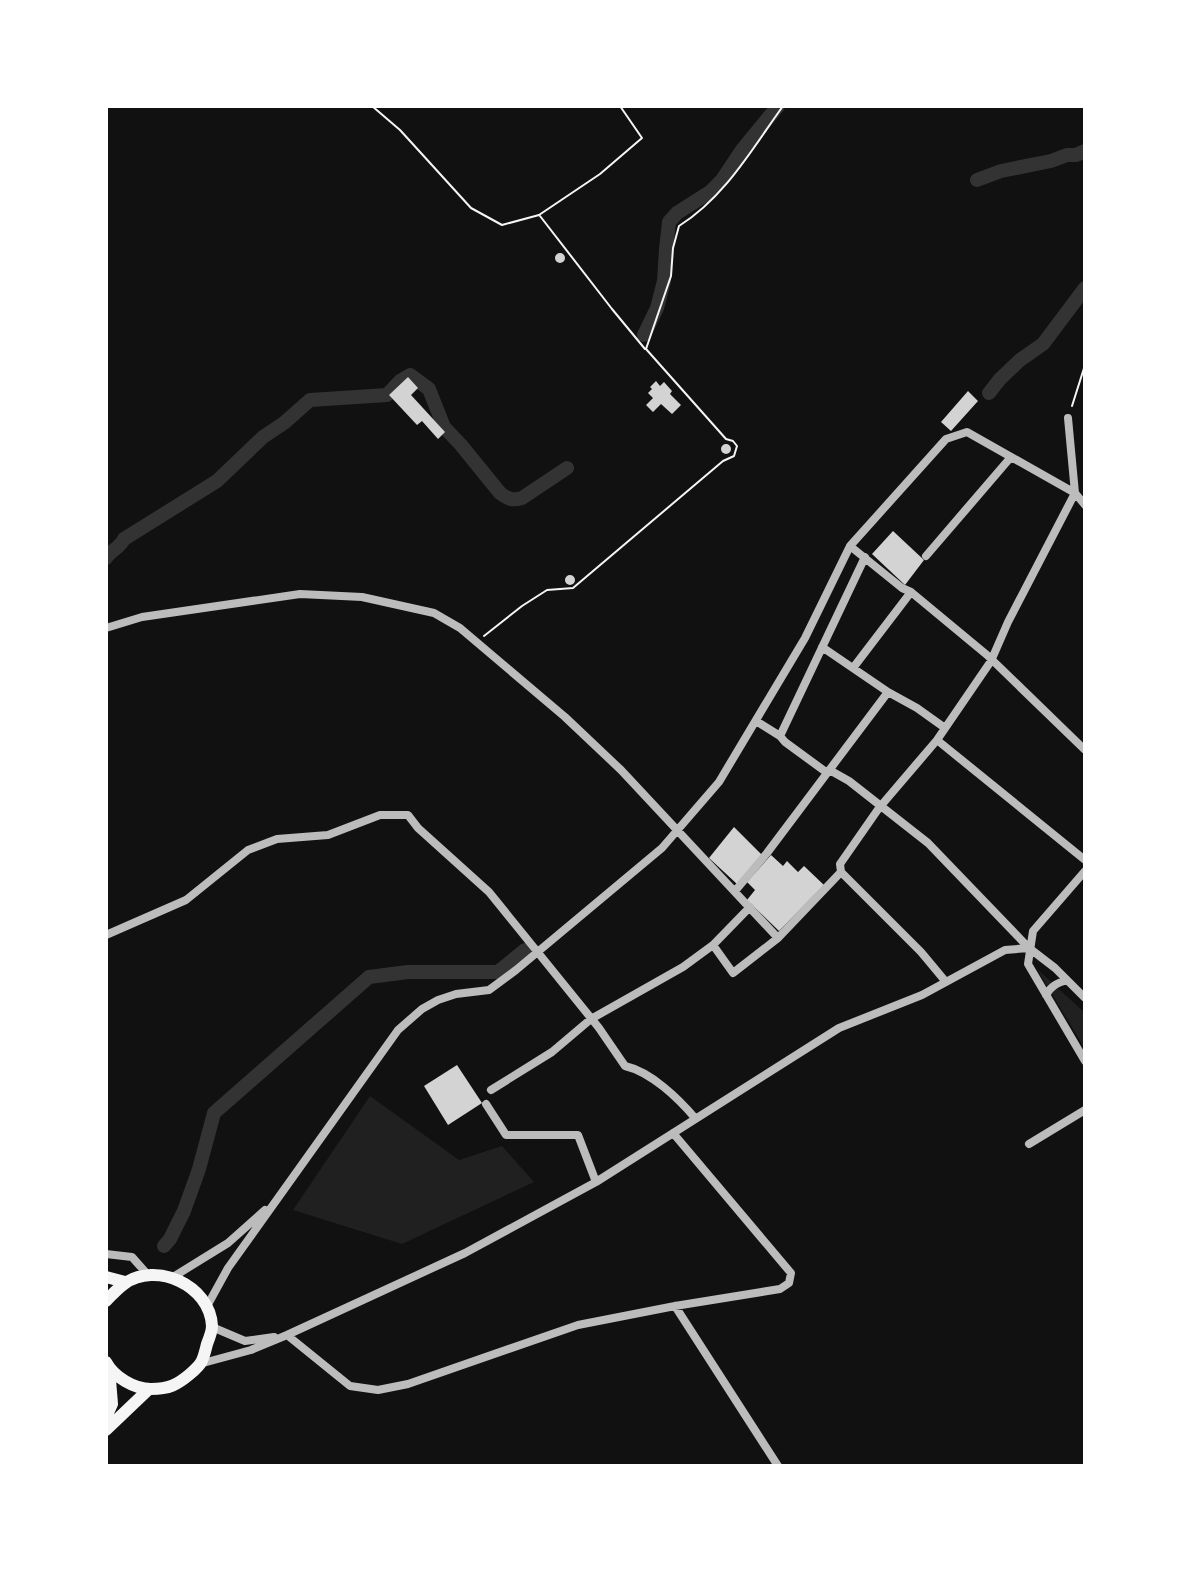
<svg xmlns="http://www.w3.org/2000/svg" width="1191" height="1572" font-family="'PT Sans',sans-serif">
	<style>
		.green { fill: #202020 }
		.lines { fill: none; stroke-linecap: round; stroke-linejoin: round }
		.canal { stroke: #333; stroke-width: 14 }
		.building { fill: #d3d3d3 }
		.path { stroke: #f5f5f5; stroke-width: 2 }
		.minor { stroke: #bcbcbc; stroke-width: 8 }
		.secondary { stroke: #f5f5f5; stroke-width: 12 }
	</style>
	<rect width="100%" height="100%" fill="#111"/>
	<path class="green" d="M1037,969L1085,1013V1049Z
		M370,1096L459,1160L502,1146L534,1182L402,1244L293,1210Z"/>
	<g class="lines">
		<path class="canal" d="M977,180L1001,171L1051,161L1067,155H1076L1085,151
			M644,335L657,308L664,281L666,249L669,222L677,213L710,192L722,180L742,150L778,106
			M989,393L1000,379L1020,360L1043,344L1085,288
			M106,558C111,550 120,548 124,539L217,481L263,437L284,423L310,400L387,395L400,381L410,375L429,389L444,427L461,445L500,493C508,499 512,501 522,498L567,468
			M164,1246L170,1239L184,1211L199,1169L214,1113L369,977L408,972H498L525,950"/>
	</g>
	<path class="building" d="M555 258a5 5 0 1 1 10 0a5 5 0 1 1-10 0Z
		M408,377L418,388L411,395L445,432L438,439L422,421L417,425L389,395Z
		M656,381L660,386L664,382L672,391L670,394L681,405L672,414L661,404L653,412L646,405L653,398L648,393L652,389L650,387Z
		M968,391L978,401L951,431L941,422Z
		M721 449a5 5 0 1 1 10 0a5 5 0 1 1-10 0Z
		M893,531L924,560L905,585L872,554Z
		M565 580a5 5 0 1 1 10 0a5 5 0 1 1-10 0Z
		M734,827L762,855L737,884L709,858Z
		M771,855L783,866L787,861L798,872L804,866L824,885L779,931L747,900L755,890L747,882Z
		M457,1065L482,1103L448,1125L424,1086Z"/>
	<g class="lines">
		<path class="path" d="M372,106L400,130L471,208L502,225L539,215L600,174L642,138L620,106
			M540,216L612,309L645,349
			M1072,406L1085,365
			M484,636L522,606L547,590L573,588L723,461L734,456L737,446L733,441L726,439L646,349L671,276L673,248L679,226C725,197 752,149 783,106"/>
		<path class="minor" d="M850,546L902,588L911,592L987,655L1085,750
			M926,556L1011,457
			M106,628L142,617L300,594L362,597L434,613L460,628L565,717L621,770L778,938
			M822,647L888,692L917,708L945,728
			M853,668L911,592
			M756,721L780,736L785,742L826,772H833L849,781L928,843L1029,948L1055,968L1085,998
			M780,736L865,557
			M937,740L1085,860
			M1085,871L1033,931L1028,964L1085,1061
			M841,872L921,952L946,982
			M735,891L767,853L888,692
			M106,935L186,900L248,850L277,839L328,835L380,815H408L418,828L489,892L599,1028L625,1066C651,1072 678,1098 695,1118
			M713,945L733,973L778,938L841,872L840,864L879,808L937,740L991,661L1008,622L1075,493L1068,418
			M1046,995C1051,986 1057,983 1067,980
			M491,1090L552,1052L591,1019L683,967L713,945L750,907
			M486,1104L506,1135H578L596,1182
			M1029,1144L1085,1110
			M106,1254L132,1257L148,1275
			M173,1277L228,1243L265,1210
			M675,1306L778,1466
			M206,1308L228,1268L398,1030L422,1009L438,1000L456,994L489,990L516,970L662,848L719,782L805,638L850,546L946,439L967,432L1075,493L1085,505
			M212,1327L245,1341L274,1337
			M287,1335L350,1386L378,1390L408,1384L578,1325L675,1306L780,1289L789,1283L791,1273L673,1133
			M203,1363L251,1350L287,1335L465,1253L596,1182L839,1028L922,995L1005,950L1029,948"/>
		<path class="secondary" d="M106,1277L125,1282
			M106,1301C112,1295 117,1289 124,1284C156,1261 210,1285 212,1326C212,1331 209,1339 207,1344C203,1360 203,1363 190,1374C177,1385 169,1389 151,1389C134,1389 114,1377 106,1362
			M106,1417L112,1404L109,1368
			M106,1430L149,1389"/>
	</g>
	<rect width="1191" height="1572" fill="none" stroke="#ffffff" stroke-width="216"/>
</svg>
